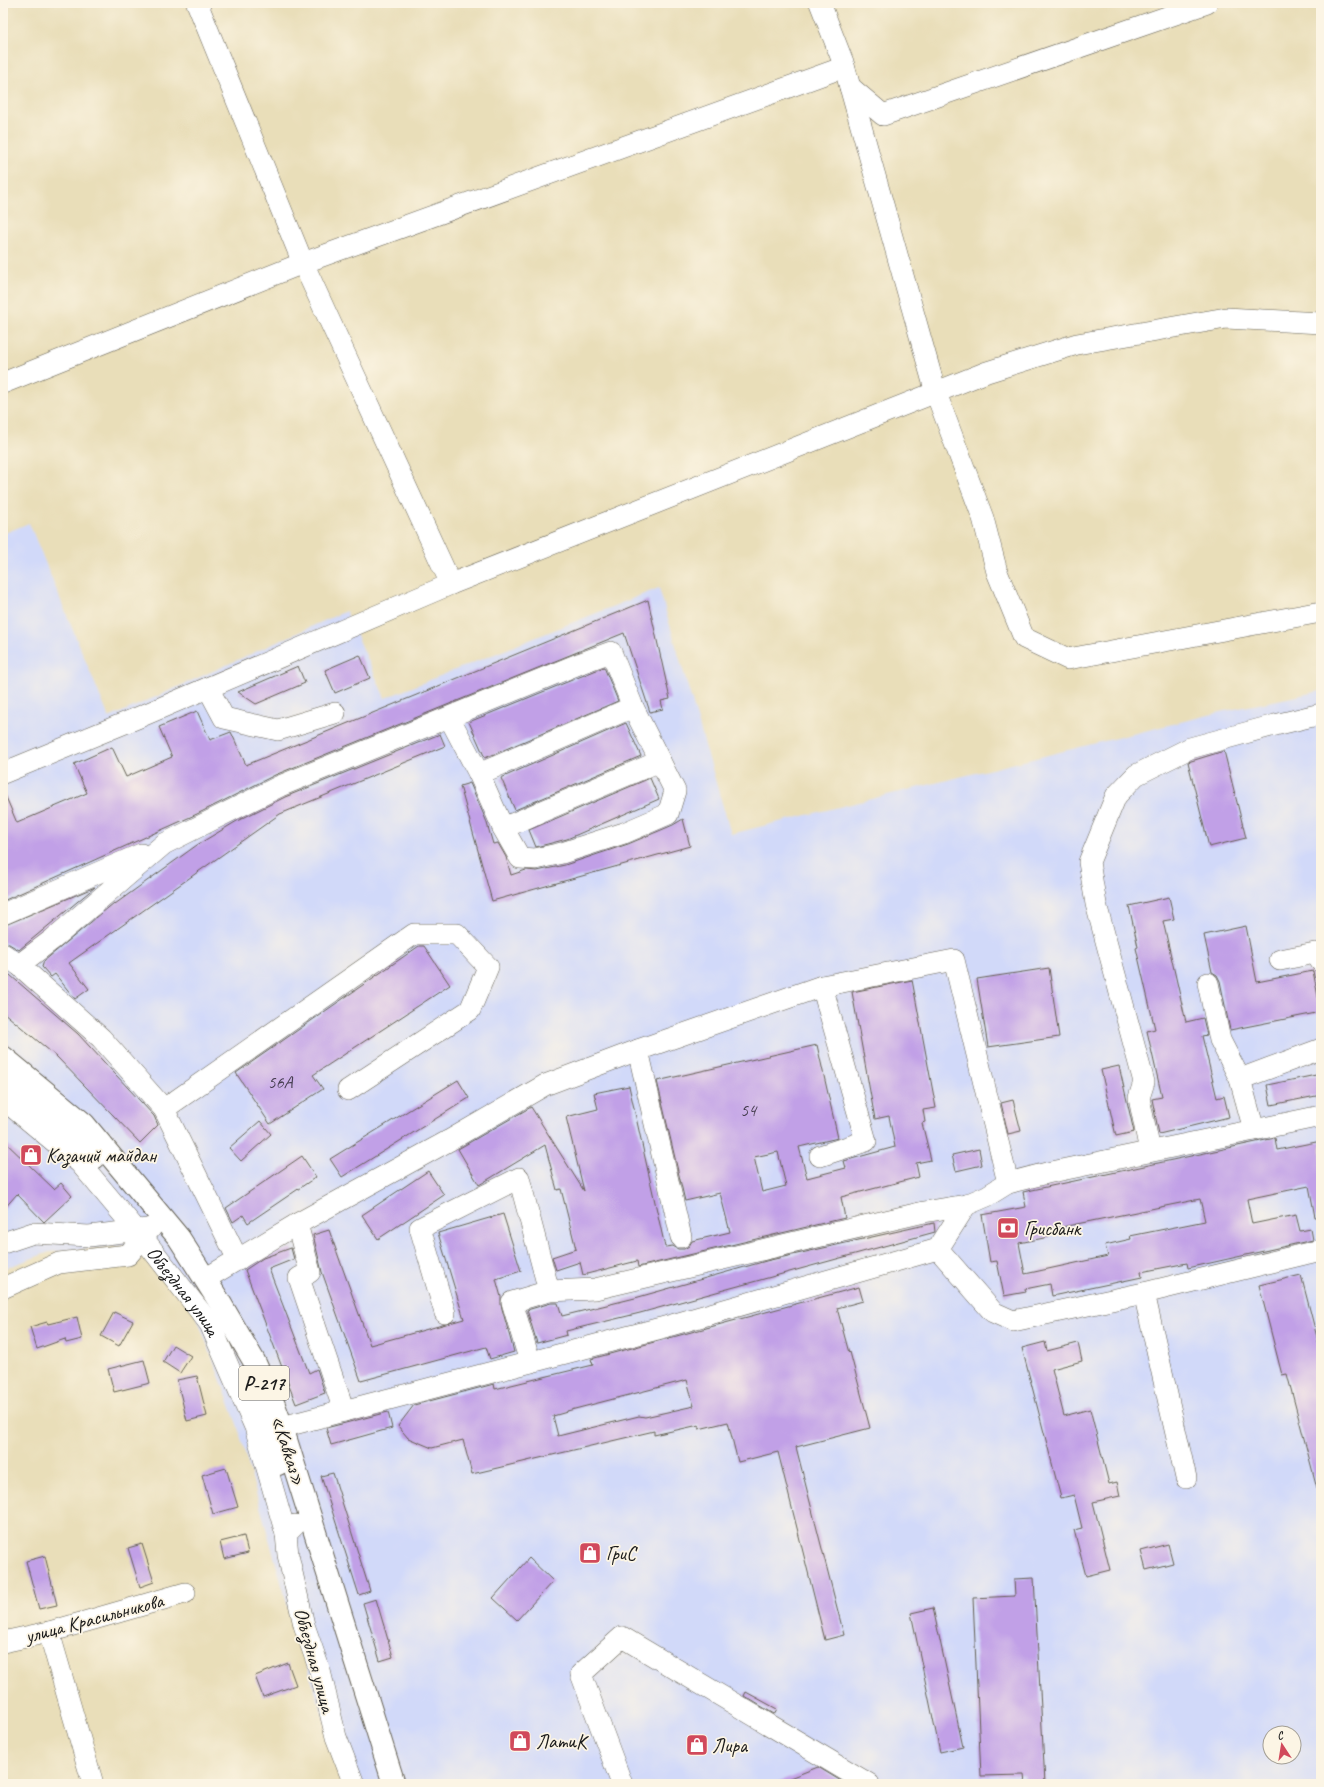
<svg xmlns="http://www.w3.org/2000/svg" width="1324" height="1787" font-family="Caveat,sans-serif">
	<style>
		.built { fill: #d1d9f9; fill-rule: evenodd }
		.building { fill: #c1a0e7; fill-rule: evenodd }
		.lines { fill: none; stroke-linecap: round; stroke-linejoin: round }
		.minor-casing { stroke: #646053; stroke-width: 22 }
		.major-casing { stroke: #646053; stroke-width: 24 }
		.minor { stroke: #fff; stroke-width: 21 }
		.major { stroke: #fff; stroke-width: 22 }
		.labels { text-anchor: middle; stroke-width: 3.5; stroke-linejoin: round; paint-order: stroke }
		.number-label { font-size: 18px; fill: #453d4f }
		.shield { fill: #fcf5e5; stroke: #5f5d58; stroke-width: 1 }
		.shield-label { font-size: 19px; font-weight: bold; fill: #1c1c1c }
		.poi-label { font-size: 20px; fill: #1c1c1c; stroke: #fcf5e5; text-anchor: start }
		.street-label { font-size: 20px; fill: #1c1c1c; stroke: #fcf5e5 }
	</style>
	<rect width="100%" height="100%" fill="#fcf5e5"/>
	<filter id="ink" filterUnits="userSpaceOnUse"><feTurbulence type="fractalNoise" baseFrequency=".025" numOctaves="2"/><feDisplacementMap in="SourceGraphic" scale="8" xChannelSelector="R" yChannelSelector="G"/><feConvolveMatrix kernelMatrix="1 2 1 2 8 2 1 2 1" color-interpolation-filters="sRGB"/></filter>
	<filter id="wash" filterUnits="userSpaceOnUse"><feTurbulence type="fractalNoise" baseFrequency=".012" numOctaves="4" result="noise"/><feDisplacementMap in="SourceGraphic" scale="16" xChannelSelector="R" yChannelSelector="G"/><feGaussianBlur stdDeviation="0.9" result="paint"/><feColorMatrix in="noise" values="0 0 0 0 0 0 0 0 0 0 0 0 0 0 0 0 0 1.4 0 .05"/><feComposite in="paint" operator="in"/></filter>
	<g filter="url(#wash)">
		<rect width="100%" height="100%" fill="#e9deb9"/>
		<path class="built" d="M29,523L109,718L346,611L385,698L659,588L731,834L1225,711L1321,691V1784H345L290,1614L237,1424L188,1293L147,1243L49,1252L3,1269V534ZM1270,1733H1294V1757H1270Z"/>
		<g id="blocks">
			<path class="building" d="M648,600L670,699L661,701L663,709L650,712L624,633L275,775L197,814L3,901V790L17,823L87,793L74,764L112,747L126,777L172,757L159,727L197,711L210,740L231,732L246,765Z
				M360,655L370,678L335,693L325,670Z
				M298,666L305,683L256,704L238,692Z
				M604,667L618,701L485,758L469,722Z
				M626,723L641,756L515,810L501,778Z
				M440,734L445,746L280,814L69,963L89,989L75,999L55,974L51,977L42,967L44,961L114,903L115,904L197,845L237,821L285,797Z
				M1224,751L1246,838L1209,847L1188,762Z
				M650,778L659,799L567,839L536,847L529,830Z
				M470,783L486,820L493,844L498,843L506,857L511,875L526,870L537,871L565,865L628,844L673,825L683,819L690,846L492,901L460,786Z
				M95,887L19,950L9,944L3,942V926Z
				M1169,897L1174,919L1163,921L1186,1022L1203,1018L1207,1035L1202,1036L1217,1098L1224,1096L1229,1117L1159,1134L1152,1099L1162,1097L1147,1031L1155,1029L1136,948L1138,947L1129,906Z
				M1246,926L1257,982L1313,971L1321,1012L1230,1030L1220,981L1217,975L1212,972L1204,935Z
				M419,946H424L450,985L313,1075L323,1089L270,1124L236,1073Z
				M1049,968L1059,1037L988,1047L977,979Z
				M3,969L78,1034L154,1116L158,1125L140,1143L57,1057L3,1012Z
				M912,980L936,1108L923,1110L925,1122L922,1123L931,1160L916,1163L919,1177L841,1197L845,1218L638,1267L637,1261L583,1275L580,1262L556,1270L552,1257L576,1249L561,1189L557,1190L545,1145L479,1185L458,1149L531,1107L584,1191L566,1117L598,1109L594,1093L629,1086L665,1247L673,1246L678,1249H684L689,1246L692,1241L730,1232L720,1193L685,1201L657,1081L817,1045L838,1138L799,1147L807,1178L846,1168L844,1161L895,1147L889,1116L875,1119L852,992ZM778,1152L786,1186L762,1192L754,1157Z
				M1119,1066L1134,1132L1116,1136L1101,1070Z
				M1321,1074V1095L1271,1105L1267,1085Z
				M458,1080L469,1098L342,1177L330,1159Z
				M1013,1100L1021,1131L1008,1134L1001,1103Z
				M260,1121L271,1134L241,1161L229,1148Z
				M1275,1138L1277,1150L1321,1141V1217H1315L1309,1186L1247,1199L1252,1224L1296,1215L1300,1231L1311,1229L1313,1240L1188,1268L1187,1263L1141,1272L1142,1277L1052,1296L1050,1284L1025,1289L1026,1292L1004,1296L997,1261L990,1262L982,1215L1026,1207L1023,1192ZM1200,1199L1205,1221L1130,1236L1131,1239L1105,1245L1108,1256L1025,1274L1019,1243L1049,1237L1047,1230Z
				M3,1140L54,1189L61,1183L72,1196L44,1222L17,1194L3,1210Z
				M979,1149L982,1165L956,1171L952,1155Z
				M302,1156L316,1177L248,1223L243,1215L233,1222L226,1208Z
				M428,1171L444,1195L378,1239L362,1215Z
				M503,1214L521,1271L496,1279L501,1297V1305L514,1352L490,1359L486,1347L361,1381L322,1272L313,1235L329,1230L370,1345L464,1319L438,1233Z
				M934,1223L935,1232L640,1313L566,1331L567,1335L537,1343L527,1310L551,1303H558L562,1316L635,1298L766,1261Z
				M291,1248L294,1259L269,1269L309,1373L317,1369L325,1393L296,1404L245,1270L263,1258Z
				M1301,1275L1321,1353V1487L1317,1488L1287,1374L1282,1375L1259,1285Z
				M859,1287L863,1301L837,1308L849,1353L850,1352L870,1428L796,1447L844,1635L825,1640L778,1452L738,1462L728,1422L699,1429V1425L654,1435V1431L472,1474L463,1440L432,1448L408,1438L398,1426L414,1405L494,1384L495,1389L593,1365L591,1359ZM687,1380L694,1406L645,1417L639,1416L558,1436L553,1416L567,1412V1411Z
				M114,1312L133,1321L119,1346L101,1336Z
				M77,1317L82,1339L66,1343L65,1339L37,1349L30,1327L47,1322L48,1324Z
				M1045,1342L1047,1351L1078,1343L1082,1361L1052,1369L1064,1416L1090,1409L1109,1484L1117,1482L1120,1496L1093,1502L1110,1570L1086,1576L1074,1530L1082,1528L1074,1495L1061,1498L1022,1348Z
				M173,1345L191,1356L180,1373L163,1362Z
				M144,1360L150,1383L114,1392L108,1369Z
				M197,1376L207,1416L187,1421L177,1380Z
				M388,1412L392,1428L331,1445L326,1428Z
				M226,1468L238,1507L213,1514L202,1475Z
				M333,1473L370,1591L359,1595L321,1476Z
				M244,1536L248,1553L224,1559L220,1542Z
				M142,1544L154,1582L140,1587L128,1548Z
				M1168,1544L1173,1563L1146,1570L1141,1551Z
				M45,1556L57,1605L39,1609L26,1561Z
				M529,1558L553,1581L517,1620L493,1598Z
				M1034,1578L1045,1784H1025L1024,1775L981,1776L973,1598L1015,1596L1014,1579Z
				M376,1599L393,1657L380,1661L363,1603Z
				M933,1608L963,1747L940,1752L911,1613Z
				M288,1663L296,1685L263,1697L255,1676Z
				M746,1692L777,1709L774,1714L744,1696Z
				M818,1767L846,1784H777V1783Z"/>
		</g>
	</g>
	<g filter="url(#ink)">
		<use href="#blocks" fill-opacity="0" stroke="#646053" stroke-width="1"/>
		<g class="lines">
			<g class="minor-casing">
				<g id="minor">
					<path d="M197,3L303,263L451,584"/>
					<path d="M820,3L843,62L936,393L983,518L997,572L1024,638L1068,659L1321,612"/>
					<path d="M850,87L883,115L1207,3"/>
					<path d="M3,383L303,263L844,67"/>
					<path d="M208,688L224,718L278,730L335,713"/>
					<path d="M3,773L137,718L451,584L987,372L1077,344L1226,318L1321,323"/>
					<path d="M479,774L633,707"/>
					<path d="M503,828L660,761"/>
					<path d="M3,914L141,854"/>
					<path d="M3,954L19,965L101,1038L164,1109"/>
					<path d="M1280,960L1315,953L1321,962"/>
					<path d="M19,965L53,939L164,844L280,786L581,663L611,652L633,707L675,791L668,814L624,833L562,853L535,859L520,858L503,828L479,774L449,717"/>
					<path d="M822,986L954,960L1008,1183"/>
					<path d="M1240,1079L1321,1049"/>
					<path id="s1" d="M3,1099L80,1163L147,1243L210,1324L255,1427L286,1534"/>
					<path d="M1254,1130L1321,1116"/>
					<path d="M1150,1151L1139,1098L1144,1082L1096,904L1089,862L1116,796L1136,775L1190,748L1275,725L1321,714"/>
					<path d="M966,1205L987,1196L1008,1183L1047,1173L1254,1130L1240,1079L1220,1040L1208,983"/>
					<path d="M297,1224L310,1272L299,1278L344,1411"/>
					<path d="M681,1237L638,1050L822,986L866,1141L820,1156"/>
					<path d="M3,1243L33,1233L89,1236L148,1229"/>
					<path d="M238,1260L164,1109L414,934H457L488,967L470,1010L348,1090"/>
					<path d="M205,1279L297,1224L450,1140L545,1085L638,1050"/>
					<path d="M3,1288L59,1263L128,1255L151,1228"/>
					<path d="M549,1291L595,1289L924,1212L966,1205L938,1249"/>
					<path d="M1144,1293L1186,1478"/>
					<path d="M445,1313L420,1228L519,1178L549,1291L512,1302L530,1362"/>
					<path d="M267,1431L661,1328L938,1249L993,1312L1013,1321L1144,1293L1321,1250"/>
					<path d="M295,1525L286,1534L288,1555L304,1625L320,1671L336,1737L354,1784"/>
					<path d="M49,1632L93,1784"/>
					<path d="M3,1642L49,1632L185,1593"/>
					<path d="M622,1784L581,1674L622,1637L869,1784"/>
				</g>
			</g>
			<g class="major-casing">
				<path id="major" d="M3,1057L84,1124L179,1238L219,1301L254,1361L274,1405L282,1427L394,1784
					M3,1077L76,1138L93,1158
					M258,1402L278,1464"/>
			</g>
			<use href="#minor" class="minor"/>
			<use href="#major" class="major"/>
		</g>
	</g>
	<defs>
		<g id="shop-square" transform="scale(1.15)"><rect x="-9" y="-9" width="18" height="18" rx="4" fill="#d1495b" stroke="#fcf5e5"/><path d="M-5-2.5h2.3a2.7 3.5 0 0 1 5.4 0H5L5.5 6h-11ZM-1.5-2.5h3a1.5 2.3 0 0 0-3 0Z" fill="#fff"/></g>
		<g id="bank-square" transform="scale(1.15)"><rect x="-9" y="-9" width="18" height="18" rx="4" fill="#d1495b" stroke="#fcf5e5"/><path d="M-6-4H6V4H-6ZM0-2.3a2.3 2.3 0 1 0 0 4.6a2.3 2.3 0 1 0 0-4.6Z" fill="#fff"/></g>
	</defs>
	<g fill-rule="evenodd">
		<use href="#shop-square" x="31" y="1155"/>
		<use href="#bank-square" x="1008" y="1228"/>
		<use href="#shop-square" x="590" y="1553"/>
		<use href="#shop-square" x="520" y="1741"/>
		<use href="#shop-square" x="697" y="1745"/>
	</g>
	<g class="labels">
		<g class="number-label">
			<text x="280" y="1088">56А</text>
			<text x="748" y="1116">54</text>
		</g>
		<rect class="shield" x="239" y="1366" width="50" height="34" rx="3"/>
		<g class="shield-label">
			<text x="264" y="1390">Р-217</text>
		</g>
		<g class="poi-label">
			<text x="46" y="1162">Казачий майдан</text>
			<text x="1024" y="1235">Грисбанк</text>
			<text x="606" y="1560">ГриС</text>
			<text x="536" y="1748">ЛатиК</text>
			<text x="712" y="1752">Лира</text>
		</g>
		<g class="street-label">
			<text dy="7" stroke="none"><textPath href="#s1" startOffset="265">Объездная улица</textPath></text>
			<text transform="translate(289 1450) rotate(72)" y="7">«Кавказ»</text>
			<text transform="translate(94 1618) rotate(-15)" y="7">улица Красильникова</text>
			<text transform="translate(315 1660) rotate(75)" y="7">Объездная улица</text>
		</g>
	</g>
	<rect width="1324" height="1787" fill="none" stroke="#fcf5e5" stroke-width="16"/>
	<g transform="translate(1282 1745) rotate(348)"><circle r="19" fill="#fcf5e5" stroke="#a29e95"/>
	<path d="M0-3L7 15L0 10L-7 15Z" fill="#d1495b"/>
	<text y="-6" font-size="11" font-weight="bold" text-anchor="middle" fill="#1c1c1c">С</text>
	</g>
</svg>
